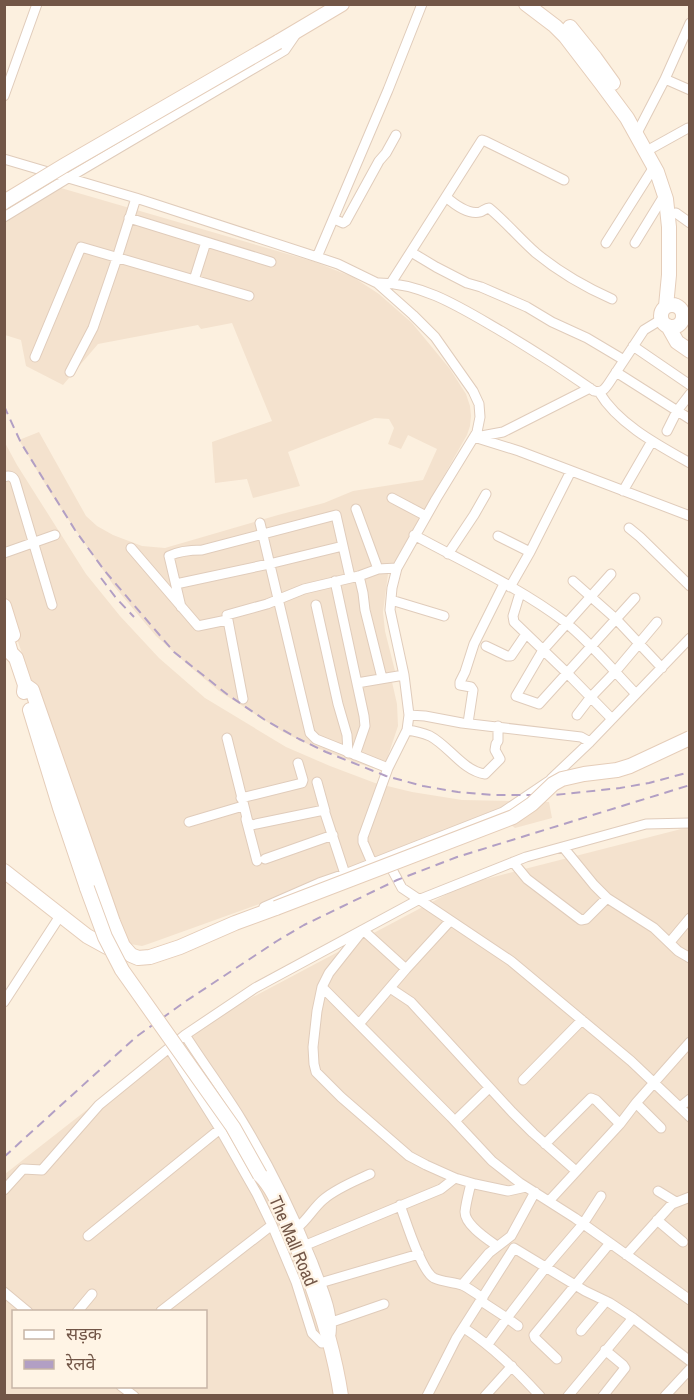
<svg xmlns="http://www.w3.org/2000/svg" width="694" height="1400" font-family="'Archivo Narrow','Noto Sans Devanagari',sans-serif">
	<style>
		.residential { fill: #f4e2ce; fill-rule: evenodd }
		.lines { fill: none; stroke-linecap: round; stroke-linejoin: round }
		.street-casing { stroke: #e0ccbb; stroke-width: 11 }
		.secondary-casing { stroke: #e5cdb9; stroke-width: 16 }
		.street { stroke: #fff; stroke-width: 9 }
		.secondary { stroke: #fff; stroke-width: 14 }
		.rail { stroke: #b29fc4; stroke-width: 2; stroke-dasharray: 9 6; stroke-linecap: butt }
		.secondary-bridge-casing { stroke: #e5cdb9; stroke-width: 16; stroke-linecap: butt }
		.secondary-bridge { stroke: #fff; stroke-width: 14 }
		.labels { text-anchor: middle; stroke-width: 4.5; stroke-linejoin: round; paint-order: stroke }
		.street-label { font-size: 18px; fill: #725647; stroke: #fff4e5 }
	</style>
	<rect width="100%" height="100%" fill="#fcf0df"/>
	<path class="residential" d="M54,186L315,262L353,277L379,294L412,323L450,369L466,394L470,406L471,416L470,426L467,435L388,574L383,612L385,631L395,671L390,673L397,704L398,726L383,771L357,763L314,747L283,732L219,691L188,665L156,636L114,586L51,494L19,440L39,432L86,516L97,526L113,535L142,546L165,548L278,515L324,503L353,491L423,480L437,449L408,435L401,449L388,444L394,428L389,419L375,418L288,452L300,486L253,498L247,479L215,483L212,442L272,421L232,323L201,329L198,325L98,344L63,385L26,366L21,340L5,335L4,219Z
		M4,441L17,465L86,574L120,616L159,658L205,698L286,747L330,766L375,783L412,792L462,800L549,802L552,818L515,828L501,817L151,943L142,946L130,944L105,889L17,639L5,595Z
		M689,827V1395H5V1174L185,1033L466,884ZM14,1312H206V1386H14Z"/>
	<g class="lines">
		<g class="street-casing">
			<path id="street" d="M665,79L690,90
				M4,96L37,4
				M636,135L665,79L690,23
				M652,148L688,128L690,129
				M4,159L136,198L317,257L338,264L377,283L413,315L435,337L473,391L479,404L480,417L477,432L436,499L397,568L392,588L390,610L404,675L409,715L407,730L388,768L363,837V842L372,863
				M446,197C454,204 468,215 480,212C483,211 486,208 489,208C506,222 520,239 536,253C559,272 585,287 612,299
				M676,213L690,223
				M4,217L68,178L285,50L296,34
				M129,218L271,262
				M334,219L343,223L346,221L379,161L386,153L396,135
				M606,243L654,167
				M635,243L665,194
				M411,252L436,267L467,283L481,287L527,307L552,322L587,338L624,360
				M317,257L388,90L422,4
				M194,280L206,242
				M377,283C422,282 463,309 501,331C533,350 564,370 594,391C602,393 605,389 609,383L644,330L662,319
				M391,283L482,140L485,141L564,180
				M682,318L690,317
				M633,346L690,385
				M35,357L81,247L249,296
				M70,372L93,328L117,258L136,198
				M616,372L690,419
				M599,392C618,424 658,445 690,463
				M667,431L677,411L690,394
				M474,437L519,451L690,516
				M476,437L503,432L590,388
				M4,477C9,475 13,476 15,481L52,605
				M623,491L652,441
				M392,498L426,516
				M356,509L378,569
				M260,523L310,733L316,739L388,768
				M629,528L640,537L690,586
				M414,535C465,563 519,587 565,622C591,643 613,670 636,694
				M498,536L530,552
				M131,548L198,626L227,620
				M4,553L55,535
				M448,554L474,515L486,494
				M611,574L543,650L516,696L539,704L635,598
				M359,576L363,593L365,610L382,678
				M335,581L364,716L365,726L355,755
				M573,581L616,619L662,668
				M176,584L269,564L343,546
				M510,587L530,552L571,471
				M520,593L513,616L514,622L567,673L612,719
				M391,600L444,616
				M316,605L338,704L347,735L348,753
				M181,607L169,556C179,551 190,550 202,550L336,515L350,577
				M486,646L507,656H511L526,634
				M357,683L404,675
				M243,699L227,615L267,604L304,589L359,576L378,569L397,568
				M409,715L425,716L462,723L581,737L590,742
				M577,715L590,698L615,672L657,622
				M468,723L473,690L471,687L460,685V682L465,672L474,644L504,584
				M407,730C415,731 423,733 430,736C449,746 463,771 485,774L500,759L495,750L496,744L498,741V726
				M227,738L248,822L252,825L256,824L324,810L345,874
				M551,779L590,742L690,638
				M317,782L325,811
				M241,798L302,783L303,780L298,763
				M246,819L257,861
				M189,822L243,806
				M563,847L594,885L607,898L654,928L678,951L690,958
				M265,859L333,835
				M387,860L402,888L511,961L631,1061L690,1117
				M513,862L527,879L581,920L586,919L607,898
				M264,907L319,883L345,874L503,812L552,779
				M670,942L690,918
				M406,969L363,930L329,973L322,987L451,1117L492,1161L520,1183L575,1218L690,1300
				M322,987L317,1011L313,1047L314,1064L316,1072L341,1097L409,1156L426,1165L455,1178L475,1184L508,1191L526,1187
				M390,988L411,1002L512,1112L533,1133L576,1171
				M4,1002L60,916
				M359,1024L406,969L450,921
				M185,1035C203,1063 223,1090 241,1119C269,1165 293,1213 313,1263C321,1285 334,1311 331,1334
				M169,1048L220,1129L257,1194L272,1225L296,1282L312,1333L322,1343
				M523,1080L582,1020
				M636,1103L661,1128
				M680,1107L690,1099
				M455,1121L489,1088
				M545,1144L591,1098L596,1100L620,1124
				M471,1183C469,1192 466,1202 465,1212C465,1225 487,1239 497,1246
				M4,1190L23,1169L42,1170L99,1105L185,1035L255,988L418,900L526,857L646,824L690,823
				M658,1191L676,1202
				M549,1201L620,1124L636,1103L690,1042
				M400,1205C406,1221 421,1271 434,1278C443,1282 453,1282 462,1285C469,1288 476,1294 483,1298
				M657,1220L683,1242
				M298,1227C308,1219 314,1207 324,1199C337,1188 355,1181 370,1174
				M88,1236L220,1129
				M306,1245L441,1189L455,1178
				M626,1255L672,1204L690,1197
				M320,1283L419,1254
				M462,1285L489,1253L511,1236L535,1192
				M4,1292L28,1312
				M481,1301L507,1318L546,1267L583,1224L601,1196
				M161,1311L272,1225
				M77,1312L92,1294
				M332,1322L384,1304
				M464,1328C493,1347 516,1370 540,1396
				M581,1331L606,1301
				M488,1344L507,1318L518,1326
				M557,1359L535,1338L534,1335L610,1243
				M121,1386L134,1396
				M427,1396L456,1339L514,1248L585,1291L610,1303L633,1318L690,1361
				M485,1396L512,1366
				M568,1396L633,1318
				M603,1396L625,1368L623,1365L605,1350
				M665,1396L690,1369"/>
		</g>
		<g class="secondary-casing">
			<path id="secondary" d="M526,4L555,26L565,36L601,83L627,118L657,172L666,199L669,227V275L666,306
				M570,27L595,58L613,83
				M278,42L342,4
				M661 316a11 11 0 1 1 22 0a11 11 0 1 1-22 0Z
				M668,326L677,342L690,351
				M4,606L13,635
				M4,629L11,653L16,658L25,685L24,692
				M25,685L32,690L113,922L123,946L131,955L138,958L150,957L180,947L235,923L276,908
				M30,710L60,808L87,888
				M4,871L87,936L107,947H118
				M260,1175C273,1188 280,1207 287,1223C311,1278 332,1336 341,1396"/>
		</g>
		<use href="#street" class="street"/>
		<use href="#secondary" class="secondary"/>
		<path class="rail" d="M4,406L21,443L75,530L104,570L174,652L228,695L265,720L299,739L326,752L386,776L423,786L458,792L492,795H555L620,788L649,783L690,772
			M101,578L116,598L134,617
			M4,1157L136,1037L186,1001L277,941L304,925L397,880L457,857L690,785"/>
		<g class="secondary-bridge-casing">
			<path id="secondary-bridge" d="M4,202L65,165L278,42
				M87,888L105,937L122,970L233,1127L260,1175
				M276,908L513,817L532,804L553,784L562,779L584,774L617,770L630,766L690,738"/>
		</g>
		<use href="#secondary-bridge" class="secondary-bridge"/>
	</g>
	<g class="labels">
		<g class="street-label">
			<text transform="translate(293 1241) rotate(67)" y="6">The Mall Road</text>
		</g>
	</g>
	<rect width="694" height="1400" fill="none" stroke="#725647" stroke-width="12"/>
	<rect x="12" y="1310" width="195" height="78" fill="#fff4e5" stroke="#c7b5a6" stroke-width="1.5"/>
	<rect x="24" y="1330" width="30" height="9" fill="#ffffff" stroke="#c7b5a6" stroke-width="1.5"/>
	<text x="66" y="1340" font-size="18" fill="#725647">सड़क</text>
	<rect x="24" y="1360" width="30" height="9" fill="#b29fc4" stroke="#c7b5a6" stroke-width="1.5"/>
	<text x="66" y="1370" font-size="18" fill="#725647">रेलवे</text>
</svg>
